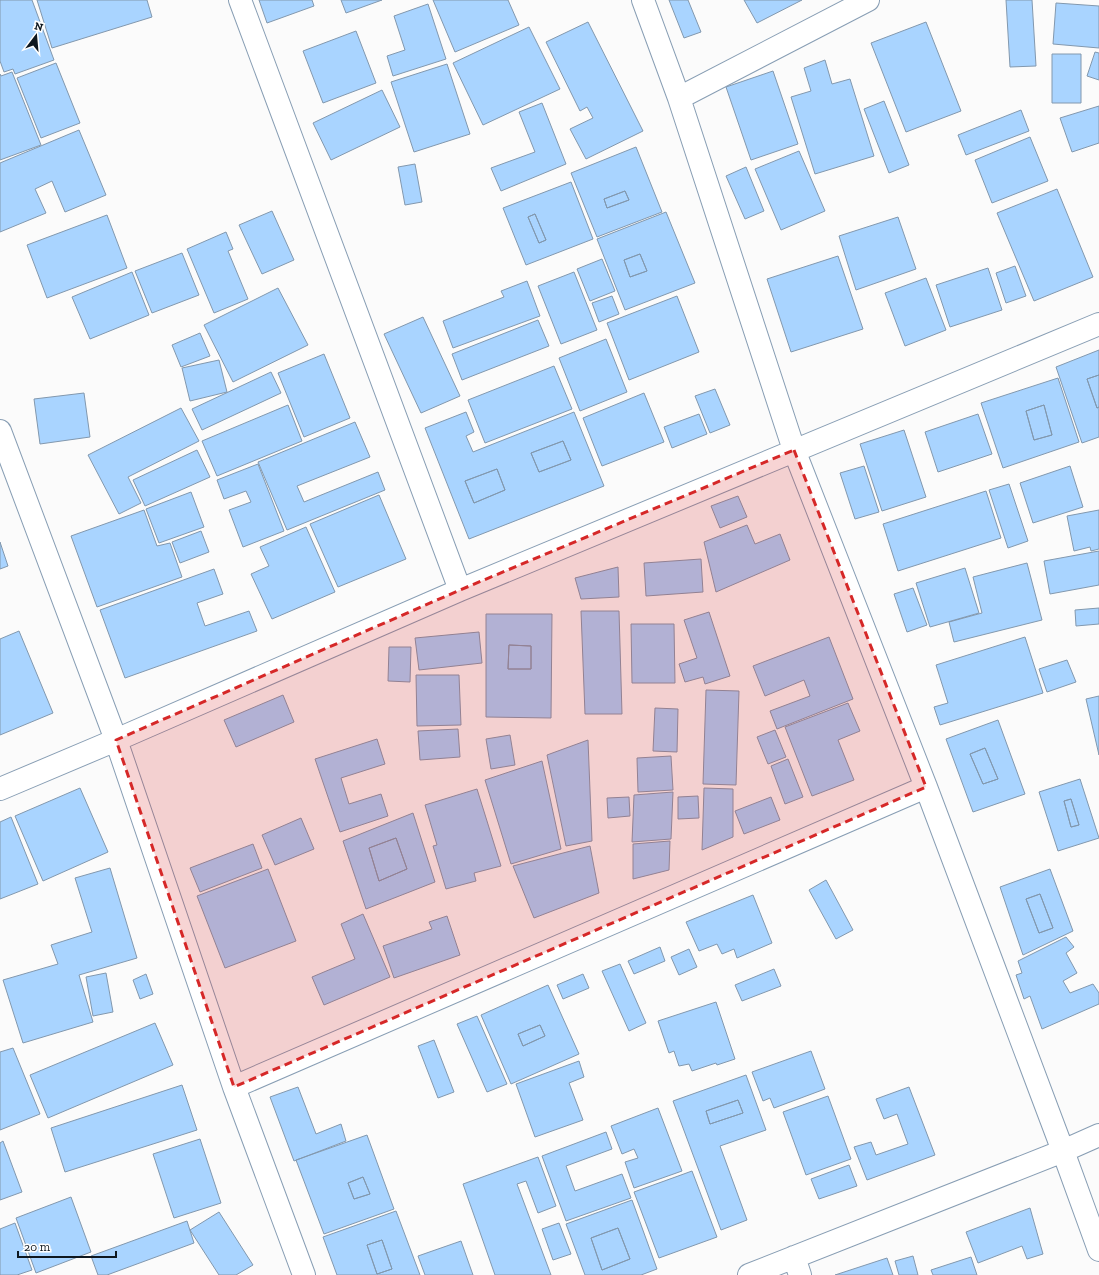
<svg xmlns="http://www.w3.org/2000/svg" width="1099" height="1275" font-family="'Zilla Slab',serif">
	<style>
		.building { fill: #a9d4ff; stroke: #8298ae; fill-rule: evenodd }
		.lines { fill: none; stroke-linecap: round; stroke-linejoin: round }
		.minor-casing { stroke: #889eb4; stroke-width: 24 }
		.minor { stroke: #fff; stroke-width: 22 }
		.marked { fill: #d62828; fill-opacity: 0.2; stroke: #d62828; stroke-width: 3; stroke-dasharray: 8 5; stroke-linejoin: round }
	</style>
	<rect width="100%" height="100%" fill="#fbfbfb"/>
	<path class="building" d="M0,0H32L54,60L15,74L13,69L4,72L0,61Z
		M37,0H147L152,17L52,48Z
		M259,0H312L314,6L267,23Z
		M341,0H382L346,13Z
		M433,0H508L519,25L455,52Z
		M669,0H688L701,32L684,38Z
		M744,0H802L757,23Z
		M1006,0H1032L1036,66L1010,67Z
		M1056,3L1099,6V48L1053,44Z
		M428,4L446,59L393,76L387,56L405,50L394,16Z
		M588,22L643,131L586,159L570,129L593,118L587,107L580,111L546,42Z
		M926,22L961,111L906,132L871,43Z
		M529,27L560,89L483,125L453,63Z
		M356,31L376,83L323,103L303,51Z
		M1095,52L1099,53V80L1087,76Z
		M1052,54H1081V103H1052Z
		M825,60L832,84L850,79L874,156L815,174L791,97L811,91L804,68Z
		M56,63L80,123L41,138L17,78Z
		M447,64L470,134L414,152L391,82Z
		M773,71L798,144L751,160L726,87Z
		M12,72L41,145L0,160V74L1,76Z
		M382,90L400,127L331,160L313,123Z
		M884,101L909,165L889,173L864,109Z
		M542,103L566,164L501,191L491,168L535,152L519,112Z
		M1099,106V143L1072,152L1060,118Z
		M1021,110L1029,131L966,155L958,135Z
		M79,130L106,195L65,212L52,181L35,189L46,213L0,232V163Z
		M1030,137L1048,181L992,203L975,160Z
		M636,147L662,212L597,237L571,173ZM625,191L629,200L607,208L604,199Z
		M799,151L825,211L781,230L755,169Z
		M415,164L422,202L405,205L398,167Z
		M746,167L764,211L745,219L726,176Z
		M571,182L593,239L526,265L503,208ZM535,214L546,240L539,243L528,217Z
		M1057,189L1093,277L1034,301L997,213Z
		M625,191L629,200L607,208L604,199Z
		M272,211L294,260L262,274L239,225Z
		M666,212L695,283L625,310L597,239ZM640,254L647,271L630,277L624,260Z
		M535,214L546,240L539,243L528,217Z
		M107,215L127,268L47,298L27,245Z
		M898,217L916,269L856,290L839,236Z
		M226,232L233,249L228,251L248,299L214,313L187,249Z
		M182,253L199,295L152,313L135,271Z
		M640,254L647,271L630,277L624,260Z
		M838,256L863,329L791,352L767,279Z
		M602,259L615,291L590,301L577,269Z
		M1015,266L1026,296L1006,303L996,273Z
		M988,268L1002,310L950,327L936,285Z
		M132,272L149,315L90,339L72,297Z
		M574,272L597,330L561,344L538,286Z
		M926,278L946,330L905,346L885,293Z
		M527,281L540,316L453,348L443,321L504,297L501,291Z
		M278,288L308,345L233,382L204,325Z
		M612,296L619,314L599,322L592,303Z
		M677,296L699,352L629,380L607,323Z
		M423,317L460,396L421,413L384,334Z
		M538,320L549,346L462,380L452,354Z
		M200,333L210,356L181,367L172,345Z
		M606,339L627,392L580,411L559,358Z
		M1099,350V375L1087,379L1097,408L1099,407V437L1082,443L1056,367Z
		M324,354L350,418L304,437L278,373Z
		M219,360L227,392L190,401L182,368Z
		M554,366L572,409L485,443L468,400Z
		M271,372L281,393L202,430L192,409Z
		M1099,375V407L1097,408L1087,379Z
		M1058,378L1079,442L1003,468L981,403ZM1044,405L1052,435L1034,440L1026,411Z
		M715,389L730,425L710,433L695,396Z
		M84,393L90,437L40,444L34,399Z
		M644,393L664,442L602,466L583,418Z
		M288,405L302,441L217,476L202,441Z
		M1044,405L1052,435L1034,440L1026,411Z
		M181,408L199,441L128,477L141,503L119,514L88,455Z
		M466,412L474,432L466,436L473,452L574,412L604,486L469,539L425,428ZM563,441L571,460L539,472L531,453ZM497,469L505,490L474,503L465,481Z
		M699,414L707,434L672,448L664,427Z
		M978,414L992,454L938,472L925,432Z
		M355,422L370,457L297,486L304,502L378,472L385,490L287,530L258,462Z
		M904,430L926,497L882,511L860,444Z
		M563,441L571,460L539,472L531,453Z
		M197,450L210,477L145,506L133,480Z
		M258,464L284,531L243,547L229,510L251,502L246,491L224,499L217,480Z
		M864,466L879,512L855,519L840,473Z
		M1070,466L1083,507L1033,523L1020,483Z
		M497,469L505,490L474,503L465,481Z
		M1009,484L1028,541L1008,548L989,490Z
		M986,491L1001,538L898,571L883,524Z
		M191,492L204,527L159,543L146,509Z
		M379,495L406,559L338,587L310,524Z
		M738,496L747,517L720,528L711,506Z
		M144,510L157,546L170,543L182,577L97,607L71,536Z
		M1099,510V549L1091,551L1090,547L1074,551L1067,516Z
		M747,525L755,544L780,534L790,560L716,592L704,542Z
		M306,527L335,592L272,619L251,574L269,566L260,547Z
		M201,531L209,552L180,563L172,542Z
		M0,542L8,566L0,569Z
		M1099,551V585L1050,594L1044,561Z
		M701,559L703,592L646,596L644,563Z
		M1027,563L1042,620L954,642L949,622L982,613L973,577Z
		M618,567L619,597L581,599L575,578Z
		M965,568L979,613L930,627L916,583Z
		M214,569L223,594L197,603L205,626L249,611L257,631L125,678L100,610Z
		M913,588L927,625L907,632L894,594Z
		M1099,608V624L1076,626L1075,610Z
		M581,611H619L622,714H585Z
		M709,612L730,676L705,684L703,677L685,682L679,664L697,658L684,620Z
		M486,614H552L551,718L486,717ZM509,645L531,646V669H508Z
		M631,624H674L675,683H632Z
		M19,631L53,713L0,735V639Z
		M479,632L482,663L419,670L415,638Z
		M829,637L853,699L777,729L770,711L810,696L804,680L765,696L753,666Z
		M1025,637L1043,693L940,725L934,707L948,703L936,665Z
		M509,645L531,646V669H508Z
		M389,647H411L410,682L388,681Z
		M1067,660L1076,682L1047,692L1039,669Z
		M416,675H459L461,725L417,726Z
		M706,690L739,691L736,785L703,784Z
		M283,695L294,722L236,747L224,720Z
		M1099,696V755L1086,699Z
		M848,703L860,731L838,740L854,780L812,796L785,727Z
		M655,708L678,709L677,752L653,751Z
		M998,720L1025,794L973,812L946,739ZM985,748L998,779L983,784L970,754Z
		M458,729L460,757L420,760L418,731Z
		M775,730L786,757L768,764L757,737Z
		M510,735L515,765L491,769L486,739Z
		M377,739L385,764L341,778L349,804L381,794L388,816L340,832L315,759Z
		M588,740L592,841L566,846L547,755Z
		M985,748L998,779L983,784L970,754Z
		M671,756L673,790L638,792L637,758Z
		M788,759L803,797L785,804L771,766Z
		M542,761L561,849L511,864L485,780Z
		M1080,779L1099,838L1058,851L1039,792ZM1071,799L1079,825L1071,827L1064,801Z
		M80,788L108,852L43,881L15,816Z
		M704,788L733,789V837L702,850Z
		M477,789L501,866L474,873L476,881L446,889L433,846L437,845L425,805Z
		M673,792L671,839L632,842L634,795Z
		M698,796L699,818L678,819V797Z
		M629,797L630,816L608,818L607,798Z
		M771,797L780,820L744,834L735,811Z
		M1071,799L1079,825L1071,827L1064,801Z
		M413,813L435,882L366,909L343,841ZM396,838L407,869L379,881L369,848Z
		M11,817L38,884L0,899V822Z
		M301,818L314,849L275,865L262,835Z
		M396,838L407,869L379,881L369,848Z
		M670,841L669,870L633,879V844Z
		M253,844L262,868L200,892L190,868Z
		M590,846L599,893L534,918L513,866Z
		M110,868L137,958L79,975L93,1022L23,1043L3,980L58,964L51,945L92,932L75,878Z
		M268,869L296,941L225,968L197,896Z
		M1050,869L1073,931L1023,955L1000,887ZM1040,894L1053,928L1039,933L1026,899Z
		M826,880L853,930L836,939L809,890Z
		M1040,894L1053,928L1039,933L1026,899Z
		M753,895L772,943L737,958L734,949L722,954L717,944L699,951L686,922Z
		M363,914L390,977L324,1005L312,977L355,959L341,924Z
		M447,916L460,955L394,978L383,946L432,929L429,922Z
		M1066,937L1074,947L1066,953L1077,973L1063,981L1070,993L1093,984L1099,993V1004L1042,1029L1030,996L1024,999L1016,975L1022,973L1018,961Z
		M660,947L665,961L634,974L628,961Z
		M689,949L697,967L679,975L671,957Z
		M620,964L646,1023L629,1031L602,971Z
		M774,969L781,986L742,1001L735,985Z
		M106,973L113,1012L93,1016L86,977Z
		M146,974L153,994L140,999L133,980Z
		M583,974L589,988L563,999L557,985Z
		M548,985L579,1054L511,1084L481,1015ZM540,1025L545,1036L523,1046L518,1034Z
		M716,1002L735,1059L717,1065L716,1063L692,1071L689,1064L679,1066L674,1051L669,1053L658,1021Z
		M477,1016L507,1084L487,1092L457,1024Z
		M155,1023L173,1065L48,1118L30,1075Z
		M540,1025L545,1036L523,1046L518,1034Z
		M434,1040L454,1092L438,1098L418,1046Z
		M13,1048L40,1114L0,1130V1052Z
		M811,1051L825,1089L774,1108L770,1098L763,1101L752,1072Z
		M579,1061L584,1077L569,1083L583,1120L535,1137L516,1084Z
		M746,1075L766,1130L720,1146L747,1220L721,1230L673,1101ZM738,1100L743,1113L710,1124L706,1111Z
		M182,1085L197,1130L65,1172L51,1128Z
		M298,1087L316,1134L341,1124L346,1141L294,1161L270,1097Z
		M909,1087L935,1155L867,1180L854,1147L871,1142L876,1155L908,1144L897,1114L884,1119L876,1099Z
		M828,1096L851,1159L806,1175L783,1112Z
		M738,1100L743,1113L710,1124L706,1111Z
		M658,1108L682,1171L634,1188L625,1162L638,1158L634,1149L622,1154L611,1126Z
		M606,1132L612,1149L566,1166L575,1191L622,1174L631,1198L566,1221L542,1156Z
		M367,1135L394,1209L324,1234L296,1160ZM363,1177L370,1194L354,1199L348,1183Z
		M200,1139L221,1203L174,1218L153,1154Z
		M3,1141L22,1192L0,1200V1143Z
		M538,1157L556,1206L538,1213L526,1181L517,1184L551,1275H495L463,1184Z
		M849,1165L857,1186L819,1199L811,1179Z
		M692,1171L717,1237L659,1258L634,1192Z
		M363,1177L370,1194L354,1199L348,1183Z
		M71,1197L91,1252L36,1273L16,1218Z
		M632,1200L657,1269L641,1275H585L566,1224ZM618,1228L630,1259L602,1270L591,1238Z
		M1030,1208L1043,1254L1027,1259L1022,1246L978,1263L966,1232Z
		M396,1211L420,1275H337L323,1237ZM382,1240L392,1269L377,1274L367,1245Z
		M219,1212L253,1265L236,1275H219L190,1230Z
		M187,1221L194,1243L107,1275H98L91,1256Z
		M15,1223L32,1270L17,1275H0V1229Z
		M559,1223L571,1254L553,1260L542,1229Z
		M618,1228L630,1259L602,1270L591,1238Z
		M382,1240L392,1269L377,1274L367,1245Z
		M461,1241L473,1275H425L418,1256Z
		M913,1256L918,1275H899L895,1261Z
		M971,1257L977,1275H933L931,1270Z
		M887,1258L893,1275H835Z"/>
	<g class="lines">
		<g class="minor-casing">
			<path id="minor" d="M240,0L460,590
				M643,0L679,98L794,450L926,787L1063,1151L1099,1250
				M679,98L868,0
				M0,431L116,740L234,1087L304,1275
				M0,789L116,740L460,590L1099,324
				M234,1087L926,787
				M794,1257L800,1275
				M749,1275L1063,1151L1099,1135"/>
		</g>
		<use href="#minor" class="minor"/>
	</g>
	<path class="marked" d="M794,450L926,787L234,1087L116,740L460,590Z"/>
	<g transform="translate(36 36) rotate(16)" stroke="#ffffff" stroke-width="3" paint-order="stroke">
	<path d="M0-3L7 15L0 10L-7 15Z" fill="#0e171f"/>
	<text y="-6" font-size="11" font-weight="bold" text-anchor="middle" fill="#0e171f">N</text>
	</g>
	<path d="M18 1251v6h98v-6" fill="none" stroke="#0e171f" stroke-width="2"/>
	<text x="24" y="1251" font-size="12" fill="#0e171f" stroke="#ffffff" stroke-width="3" paint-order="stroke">20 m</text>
</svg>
